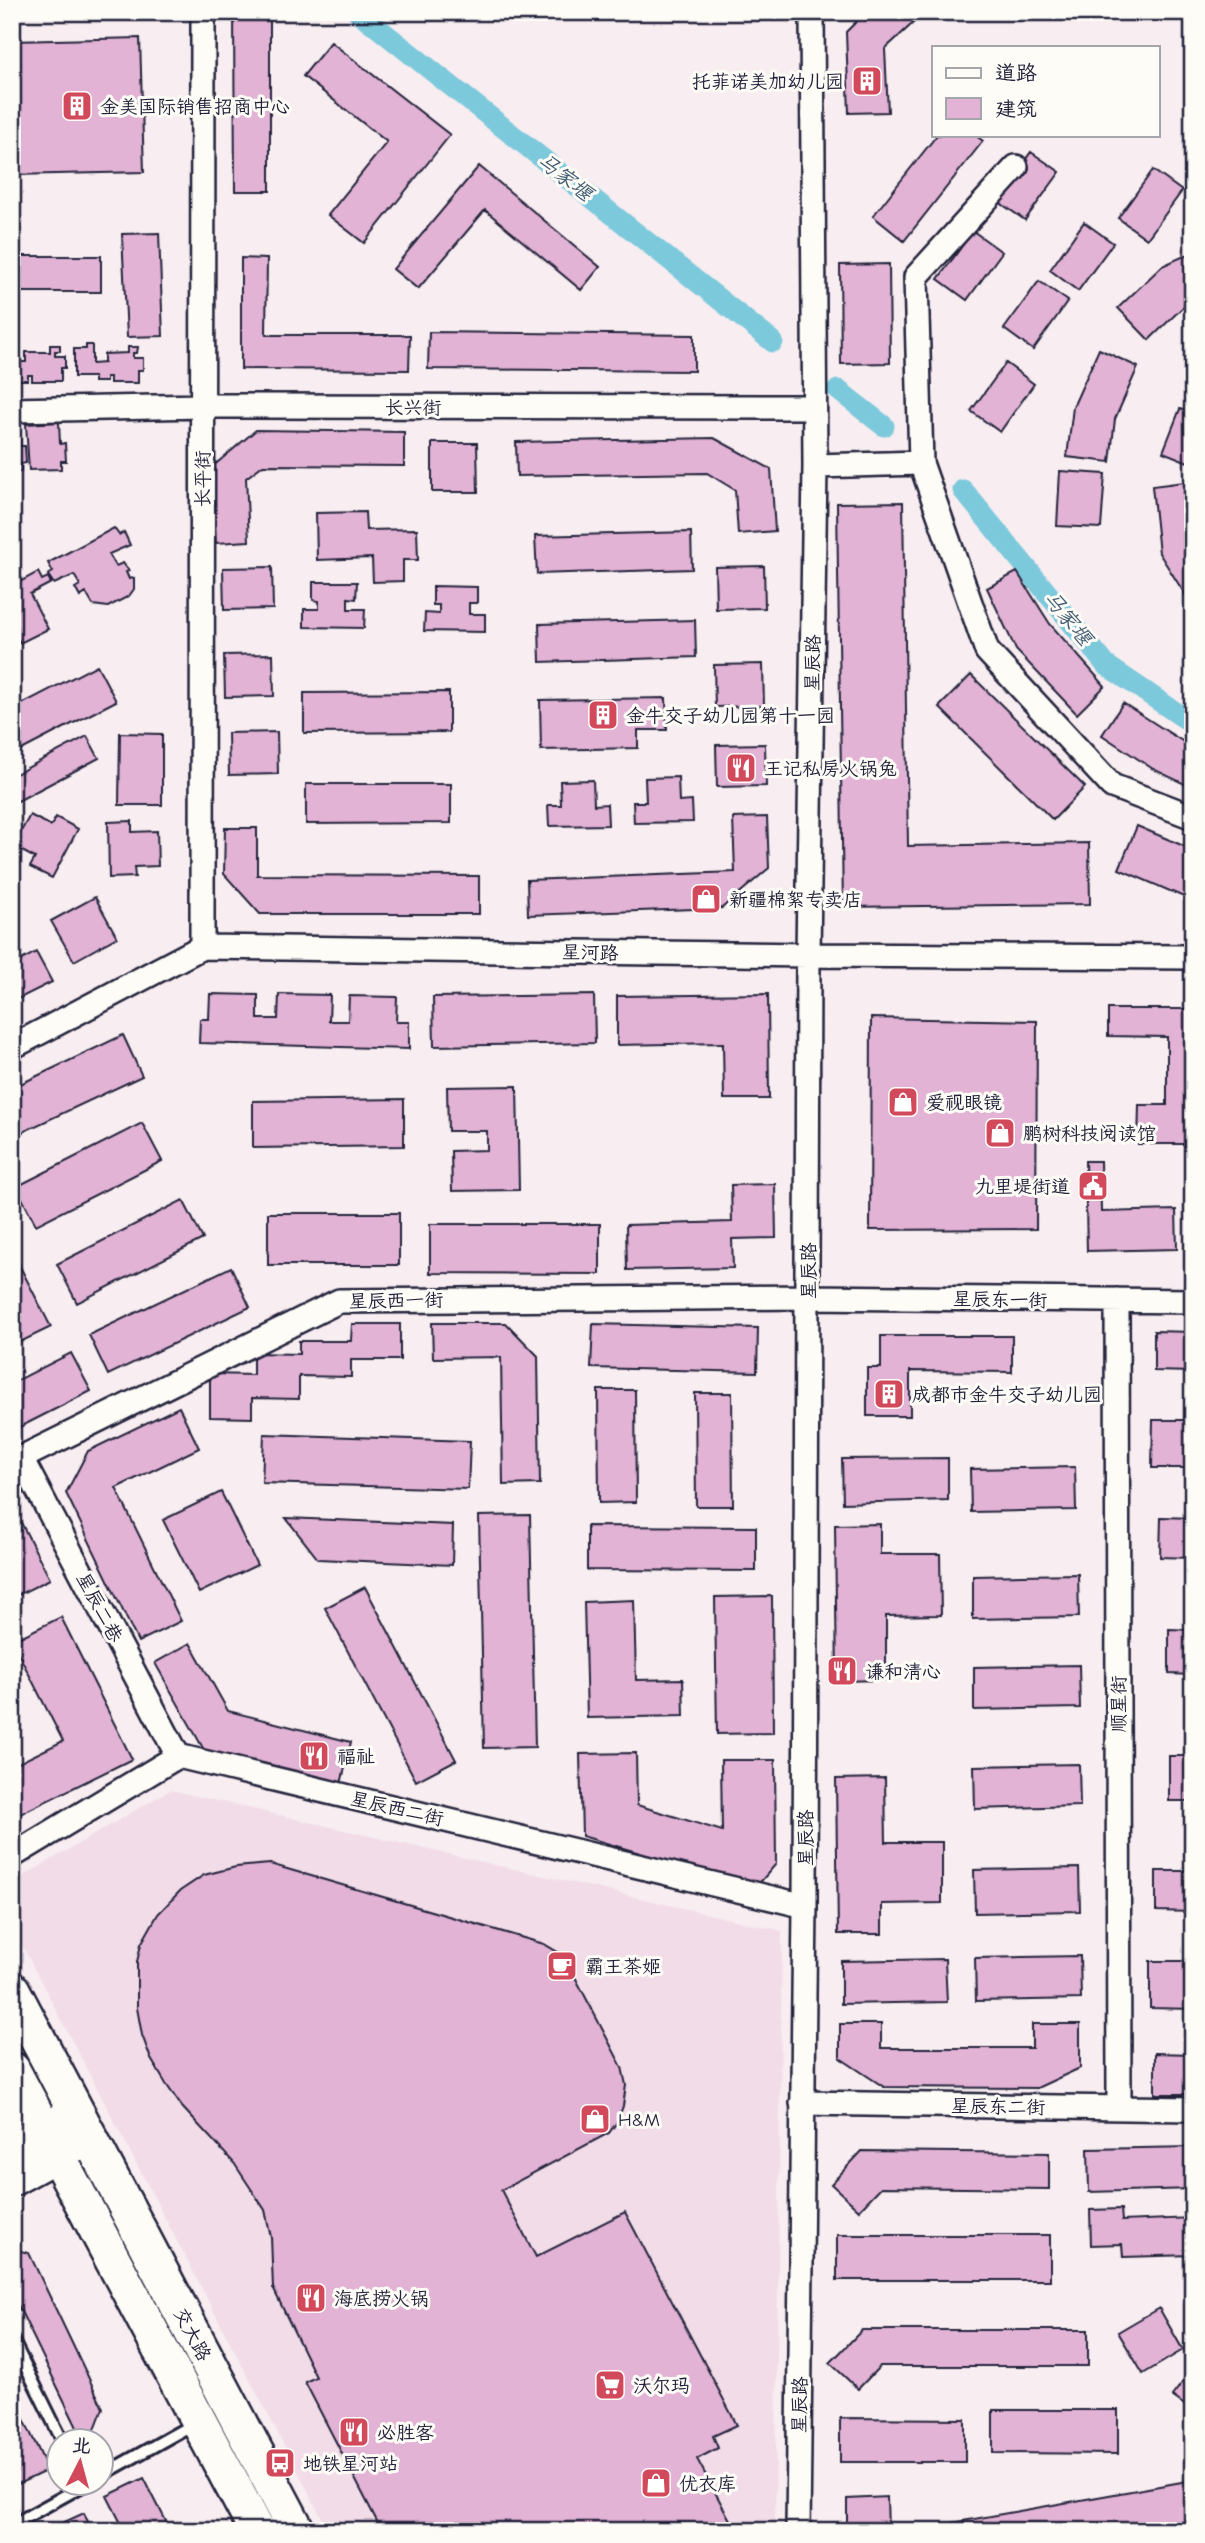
<svg xmlns="http://www.w3.org/2000/svg" width="1205" height="2543" font-family="'Comic Neue','LXGW WenKai TC',sans-serif">
	<style>
		.built { fill: #f1dce8 }
		.lines { fill: none; stroke-linecap: round; stroke-linejoin: round }
		.canal { stroke: #7dc9dc; stroke-width: 21 }
		.building { fill: #e2b3d5; stroke: #22223b; stroke-width: 2 }
		.lane-casing { stroke: #22223b; stroke-width: 16 }
		.street-casing { stroke: #22223b; stroke-width: 28 }
		.primary-casing { stroke: #22223b; stroke-width: 40 }
		.lane { stroke: #fdfcf7; stroke-width: 10 }
		.street { stroke: #fdfcf7; stroke-width: 23 }
		.primary { stroke: #fdfcf7; stroke-width: 35 }
		.labels { text-anchor: middle; stroke-width: 6; stroke-linejoin: round; paint-order: stroke }
		.poi-label { font-size: 19px; fill: #22223b; stroke: #fdfcf7; text-anchor: start }
		.street-label { font-size: 19px; fill: #22223b; stroke: #fdfcf7 }
		.water-label { font-size: 21px; font-style: italic; fill: #425c73; stroke: #fdfcf7 }
	</style>
	<rect width="100%" height="100%" fill="#f8edf0"/>
	<filter id="ink" filterUnits="userSpaceOnUse"><feTurbulence type="fractalNoise" baseFrequency=".0143" numOctaves="2"/><feDisplacementMap in="SourceGraphic" scale="14" xChannelSelector="R" yChannelSelector="G"/><feConvolveMatrix kernelMatrix="1 2 1 2 8 2 1 2 1" color-interpolation-filters="sRGB"/></filter>
	<g filter="url(#ink)">
		<path class="built" d="M170,1790L782,1931L775,2531H329L12,1926V1883Z"/>
		<g class="lines">
			<path class="canal" d="M358,12L773,342
				M838,390L884,426
				M963,490L1106,665L1193,724"/>
		</g>
		<path class="building" d="M234,12H270V191H235Z
			M866,12H925L885,49L888,112L849,113L846,32Z
			M1016,12H1071V18L1016,19Z
			M1089,12H1144V17L1090,19Z
			M1173,12H1193V20H1173Z
			M140,38L144,172L12,175V41Z
			M331,42L450,135L364,243L328,215L387,142L303,76Z
			M937,135H975L983,141L904,241L873,216Z
			M1031,152L1060,172L1025,220L996,200Z
			M479,166L600,267L581,290L485,210L418,289L393,269Z
			M1153,170L1182,191L1147,239L1118,218Z
			M1084,222L1113,243L1078,291L1050,270Z
			M973,231L1002,252L967,300L938,279Z
			M159,233L163,336L127,337L122,234Z
			M1193,252V302L1184,306L1149,340L1118,308L1162,266Z
			M12,256H101V292H12Z
			M241,258L267,259L266,335H410L409,370L241,369Z
			M889,264L890,363L841,364L840,265Z
			M1039,281L1068,301L1033,350L1004,329Z
			M429,332L694,335V371L428,369Z
			M12,344H14V362H26V352H50V345H60V351H55V356H65V368H61V381H32V375H28V380H16V375H12Z
			M86,345H92V364L104,363V354L128,353V347H138L137,353H133V358H143V370H138V383H110V377H106V382H94V377H74V349H86Z
			M1099,349L1138,367L1115,419L1110,462L1067,457L1073,407Z
			M1006,363L1034,384L1000,432L971,411Z
			M1180,409L1193,413V464L1163,452Z
			M59,422L60,444L65,443L66,461H61V469L29,470L26,424Z
			M12,425H19L20,446H25L26,463L21,464V472H12Z
			M256,430L404,432V466L263,465L246,478L249,541L216,543L211,468Z
			M714,438L771,469L775,531L738,534L735,490L707,473L517,476L516,442Z
			M432,443H477L478,492H432Z
			M1060,471L1105,474L1101,528L1057,526Z
			M1193,481V607L1159,553L1152,486Z
			M903,502L908,846L1089,843L1090,904L843,907L837,503Z
			M365,512L366,530L417,529L418,560H403V581L373,582L372,558L317,560L316,513Z
			M114,528L119,535L124,532L130,545L109,554L116,566L123,563L129,571L126,572L129,579L134,578V589L129,596L108,607L93,605L86,593L80,597L75,588L80,585L74,575L54,584L48,575L53,572L48,563Z
			M691,532L692,569L537,574L535,536Z
			M764,566L765,608L716,609L715,567Z
			M272,567L273,609L224,610L223,568Z
			M38,572L42,580L48,577L51,583L30,594L48,629L20,643L12,628V586Z
			M1017,572L1050,624L1105,686L1077,714L1016,650L987,588Z
			M313,582H357L356,599L348,598V609H365L364,628L304,627V609H319V601L313,600Z
			M433,586L477,587V603H469V614H485V632L424,631L425,613L439,614V605H433Z
			M695,620L696,657L540,662L539,624Z
			M273,654L274,696L225,697L224,655Z
			M763,664L764,706L715,707L714,665Z
			M97,665L116,701L12,755V709Z
			M971,675L1085,787L1053,820L939,707Z
			M449,692V732L304,733V693Z
			M666,698L667,730H638V748L541,750L540,700Z
			M1123,703L1193,748V788L1153,769L1102,735Z
			M277,732L278,774L229,775L228,733Z
			M120,733L162,734V805H119Z
			M87,736L99,758L12,804V776Z
			M765,744L766,786L717,787L716,745Z
			M678,777L679,802L692,801L693,822L634,823L633,802H646L645,778Z
			M593,780L594,805L607,804L608,825L549,826L548,805H561L560,781Z
			M306,784H451V823L306,824Z
			M30,815L51,826L56,817L78,829L52,878L30,867L35,858L13,846Z
			M767,817L769,868L722,908L528,915L527,880L735,872L733,818Z
			M132,821V832L157,831L158,866L134,867L135,877L109,878L108,822Z
			M1137,826L1193,850V901L1119,869Z
			M225,828H257V875L479,876V914H260L224,874Z
			M95,897L117,937L74,961L51,921Z
			M12,916L18,928L12,931Z
			M36,952L52,982L12,1002V965Z
			M210,994L258,995V1019H278L279,994L330,995L329,1021H348L349,996L397,997L396,1022H409V1049L199,1043L200,1019H209Z
			M768,994L769,1099H724L723,1043L617,1045V996Z
			M594,995L595,1043L434,1046L433,997Z
			M1108,1009H1192V1144H1138L1139,1105H1167V1037L1108,1036Z
			M871,1018L1037,1021L1036,1229L870,1230Z
			M123,1035L142,1076L12,1137V1088Z
			M517,1086L519,1190L452,1191L451,1151L487,1150V1131H448L447,1087Z
			M404,1099V1146L253,1148V1101Z
			M142,1123L162,1161L36,1225L16,1187Z
			M1085,1161H1100L1101,1212L1176,1210L1177,1249L1087,1251Z
			M775,1184L776,1238L732,1239L733,1268L627,1270L626,1225L732,1222L731,1185Z
			M183,1200L203,1239L77,1303L57,1264Z
			M268,1213H399V1265H268Z
			M430,1224H600V1274L430,1273Z
			M12,1251L51,1327L12,1346Z
			M231,1267L250,1307L108,1375L89,1335Z
			M432,1323H506L538,1356L540,1484L503,1485L501,1357L433,1358Z
			M352,1324H400V1360H351V1377L299,1376V1399L252,1398V1418L210,1417V1374L253,1375V1353L299,1354V1341H351Z
			M593,1324L758,1328L757,1372L591,1368Z
			M1154,1331L1193,1332V1372L1154,1371Z
			M881,1336H1012V1372L910,1371V1416H867V1368H881Z
			M71,1353L91,1391L12,1431V1383Z
			M598,1390H635L636,1502L599,1503Z
			M695,1393H732L733,1506H696Z
			M179,1407L199,1448L116,1488L181,1621L138,1642L66,1493L88,1451Z
			M1153,1420H1193V1468H1152Z
			M264,1434L470,1441L468,1489L262,1483Z
			M948,1458V1500L843,1503L842,1459Z
			M1075,1467L1076,1510L971,1512L970,1469Z
			M221,1492L257,1565L199,1593L163,1520Z
			M12,1505L50,1579L12,1598Z
			M530,1515L535,1747L484,1748L479,1516Z
			M1161,1517L1193,1518V1558L1160,1557Z
			M286,1518L453,1525L452,1565L318,1559Z
			M880,1524V1554H940L941,1615L886,1616V1680L837,1681L835,1525Z
			M587,1526L756,1527V1571L587,1570Z
			M1078,1574L1079,1617L973,1619V1576Z
			M365,1587L456,1760L416,1781L325,1608Z
			M772,1596L773,1733L717,1734L715,1597Z
			M634,1600L636,1680L683,1679L684,1716L587,1718L584,1602Z
			M61,1617L132,1759L12,1818V1766L63,1741L12,1641Z
			M1169,1629L1193,1630V1675L1169,1674Z
			M190,1643L228,1711L351,1742L341,1784L204,1750L155,1663Z
			M1079,1665L1080,1708L974,1710V1667Z
			M636,1753L637,1805L722,1831L721,1760H775L776,1864L756,1887L582,1836L580,1754Z
			M1169,1756H1193V1801H1169Z
			M1079,1764L1080,1806L975,1809L974,1766Z
			M885,1778L886,1842H942V1903L882,1904V1934H838L836,1779Z
			M270,1864L544,1944L561,1954L573,1973L622,2067L626,2085L623,2106L617,2122L609,2133L501,2190L536,2257L625,2212L737,2425L713,2436L718,2448L697,2459L736,2531H382L305,2382L316,2377L273,2288L271,2237L265,2210L234,2163L182,2107L166,2084L151,2059L142,2035L137,2008V1962L141,1944L158,1914L180,1891L204,1875L236,1867Z
			M1079,1868L1080,1911L975,1913L974,1870Z
			M1156,1871H1193V1912L1156,1911Z
			M1080,1956L1081,1999L976,2001L975,1958Z
			M945,1959L947,2002L841,2004V1961Z
			M1150,1961H1193V2009L1150,2008Z
			M840,2024H881V2048H1032V2024H1080V2068L1037,2088L884,2087L840,2058Z
			M1155,2053L1193,2054V2094H1155Z
			M1193,2147V2189L1089,2192L1088,2149Z
			M862,2151L1049,2153V2189L881,2187L859,2210L831,2184Z
			M1121,2209L1122,2221L1193,2218V2255L1123,2257L1122,2244L1091,2245L1090,2210Z
			M837,2235H1050V2280H837Z
			M12,2249L29,2253L103,2408L90,2442H84L12,2293Z
			M1159,2308L1183,2350L1143,2374L1118,2332Z
			M862,2330H1088V2366H880L858,2389L830,2363Z
			M1193,2369V2411L1172,2396Z
			M12,2394L48,2470L14,2486L12,2483Z
			M993,2410H1118V2454L993,2453Z
			M840,2418L965,2419V2462H840Z
			M144,2478L171,2531H125L107,2496Z
			M1193,2480V2531H907Z
			M887,2497L888,2531H847V2499Z
			M84,2513L92,2531H57L60,2524Z"/>
		<g class="lines">
			<g class="lane-casing">
				<path id="lane" d="M12,2339L63,2442
					M102,2475L195,2423
					M12,2525L86,2484"/>
			</g>
			<g class="street-casing">
				<path id="street" d="M1016,167L916,277L921,463L987,651L1112,786L1193,817
					M12,410L202,406L814,407
					M815,466L921,463
					M202,947L203,12
					M12,1047L202,947L808,955L1193,957
					M1117,1300L1119,2107
					M178,1756L21,1458L339,1301L808,1297L1193,1301
					M12,1856L178,1756L805,1906
					M802,2103L1193,2109
					M798,2531L805,1906L808,955L815,466L812,12"/>
			</g>
			<g class="primary-casing">
				<path id="primary" d="M12,1990L297,2531
					M12,2070L257,2531
					M12,2146L65,2120
					M12,2178L76,2143"/>
			</g>
			<use href="#lane" class="lane"/>
			<use href="#street" class="street"/>
			<use href="#primary" class="primary"/>
		</g>
	</g>
	<defs>
		<g id="building-square" transform="scale(1.575)"><rect x="-9" y="-9" width="18" height="18" rx="4" fill="#d1495b" stroke="#fdfcf7"/><path d="M-4-6H4V6H1V3H-1V6H-4ZM-2.5-4.3h1.7v1.8h-1.7ZM.8-4.3h1.7v1.8H.8ZM-2.5-1h1.7V.8h-1.7ZM.8-1h1.7V.8H.8Z" fill="#fff"/></g>
		<g id="restaurant-square" transform="scale(1.575)"><rect x="-9" y="-9" width="18" height="18" rx="4" fill="#d1495b" stroke="#fdfcf7"/><path d="M-5-6h1v4h1v-4h1v4h1v-4h1v5L-1.5 .5V6h-2V.5L-5-1ZM5-6V6H3V1.5H1.5Q1.5-4 5-6Z" fill="#fff"/></g>
		<g id="shop-square" transform="scale(1.575)"><rect x="-9" y="-9" width="18" height="18" rx="4" fill="#d1495b" stroke="#fdfcf7"/><path d="M-5-2.5h2.3a2.7 3.5 0 0 1 5.4 0H5L5.5 6h-11ZM-1.5-2.5h3a1.5 2.3 0 0 0-3 0Z" fill="#fff"/></g>
		<g id="civic-square" transform="scale(1.575)"><rect x="-9" y="-9" width="18" height="18" rx="4" fill="#d1495b" stroke="#fdfcf7"/><path d="M-.6-6.5H3V-4.5H.6V-3L4-1V1h2V6H-6V1h2V-1L-.6-3ZM-1.2 2.5V6h2.4V2.5Z" fill="#fff"/></g>
		<g id="cafe-square" transform="scale(1.575)"><rect x="-9" y="-9" width="18" height="18" rx="4" fill="#d1495b" stroke="#fdfcf7"/><path d="M-5.5-4.5H6V0H3Q3 3.5 0 3.5H-2.5Q-5.5 3.5-5.5 0ZM3-3.2v2h1.7v-2ZM-6 4.5H4V6H-6Z" fill="#fff"/></g>
		<g id="supermarket-square" transform="scale(1.575)"><rect x="-9" y="-9" width="18" height="18" rx="4" fill="#d1495b" stroke="#fdfcf7"/><path d="M-6-5.5h2.5l.6 2H6L4.5 2H-2.5L-4.4-4H-6ZM-1.5 3.2a1.3 1.3 0 1 0 .1 0ZM3 3.2a1.3 1.3 0 1 0 .1 0Z" fill="#fff"/></g>
		<g id="bus-square" transform="scale(1.575)"><rect x="-9" y="-9" width="18" height="18" rx="4" fill="#d1495b" stroke="#fdfcf7"/><path d="M-5-6H5V4H4V6H2V4H-2V6H-4V4H-5ZM-3.5-4V0h7V-4ZM-3.5 1.2v1.5H-2V1.2ZM2 1.2v1.5H3.5V1.2Z" fill="#fff"/></g>
	</defs>
	<g fill-rule="evenodd">
		<use href="#building-square" x="867" y="81"/>
		<use href="#building-square" x="77" y="106"/>
		<use href="#building-square" x="603" y="715"/>
		<use href="#restaurant-square" x="741" y="768"/>
		<use href="#shop-square" x="706" y="899"/>
		<use href="#shop-square" x="903" y="1102"/>
		<use href="#shop-square" x="1000" y="1133"/>
		<use href="#civic-square" x="1093" y="1186"/>
		<use href="#building-square" x="889" y="1394"/>
		<use href="#restaurant-square" x="842" y="1671"/>
		<use href="#restaurant-square" x="314" y="1756"/>
		<use href="#cafe-square" x="562" y="1966"/>
		<use href="#shop-square" x="595" y="2119"/>
		<use href="#restaurant-square" x="311" y="2298"/>
		<use href="#supermarket-square" x="610" y="2385"/>
		<use href="#restaurant-square" x="354" y="2432"/>
		<use href="#bus-square" x="280" y="2463"/>
		<use href="#shop-square" x="656" y="2483"/>
	</g>
	<g class="labels">
		<g class="poi-label">
			<text x="844" y="88" text-anchor="end">托菲诺美加幼儿园</text>
			<text x="100" y="113">金美国际销售招商中心</text>
			<text x="626" y="722">金牛交子幼儿园第十一园</text>
			<text x="764" y="775">王记私房火锅兔</text>
			<text x="729" y="906">新疆棉絮专卖店</text>
			<text x="926" y="1109">爱视眼镜</text>
			<text x="1023" y="1140">鹏树科技阅读馆</text>
			<text x="1070" y="1193" text-anchor="end">九里堤街道</text>
			<text x="912" y="1401">成都市金牛交子幼儿园</text>
			<text x="865" y="1678">谦和清心</text>
			<text x="337" y="1763">福祉</text>
			<text x="585" y="1973">霸王茶姬</text>
			<text x="618" y="2126">H&amp;M</text>
			<text x="334" y="2305">海底捞火锅</text>
			<text x="633" y="2392">沃尔玛</text>
			<text x="377" y="2439">必胜客</text>
			<text x="303" y="2470">地铁星河站</text>
			<text x="679" y="2490">优衣库</text>
		</g>
		<g class="street-label">
			<text x="413" y="414">长兴街</text>
			<text transform="translate(202 479) rotate(-90)" y="7">长平街</text>
			<text transform="translate(812 663) rotate(-89)" y="7">星辰路</text>
			<text transform="translate(590 952) rotate(1)" y="7">星河路</text>
			<text transform="translate(808 1271) rotate(-90)" y="7">星辰路</text>
			<text transform="translate(1000 1299) rotate(1)" y="7">星辰东一街</text>
			<text transform="translate(396 1300) rotate(-1)" y="7">星辰西一街</text>
			<text transform="translate(100 1607) rotate(62)" y="7">星辰二巷</text>
			<text transform="translate(1118 1704) rotate(-90)" y="7">顺星街</text>
			<text transform="translate(397 1808) rotate(13)" y="7">星辰西二街</text>
			<text transform="translate(805 1838) rotate(-90)" y="7">星辰路</text>
			<text transform="translate(998 2106) rotate(1)" y="7">星辰东二街</text>
			<text transform="translate(193 2334) rotate(62)" y="7">交大路</text>
			<text transform="translate(799 2405) rotate(-89)" y="7">星辰路</text>
		</g>
		<g class="water-label">
			<text transform="translate(565 177) rotate(38)" y="7">马家堰</text>
			<text transform="translate(1068 618) rotate(51)" y="7">马家堰</text>
		</g>
	</g>
	<rect width="1205" height="2543" fill="none" stroke="#fdfcf7" stroke-width="42"/>
	<rect x="21" y="21" width="1163" height="2501" fill="none" stroke="#22223b" stroke-width="2.5" filter="url(#ink)"/>
	<rect x="932" y="46" width="228" height="91" fill="#fdfcf7" stroke="#a5a5ac" stroke-width="2"/>
	<rect x="946" y="68" width="35" height="10" fill="#fdfcf7" stroke="#a5a5ac" stroke-width="2"/>
	<text x="995" y="80" font-size="21" fill="#22223b">道路</text>
	<rect x="946" y="98" width="35" height="21" fill="#e2b3d5" stroke="#a5a5ac" stroke-width="2"/>
	<text x="995" y="116" font-size="21" fill="#22223b">建筑</text>
	<g transform="translate(80 2462) rotate(6)"><circle r="33" fill="#fdfcf7" stroke="#a5a5ac" stroke-width="2"/>
	<path d="M0-5L12 26L0 18L-12 26Z" fill="#d1495b"/>
	<text y="-10" font-size="19" font-weight="bold" text-anchor="middle" fill="#22223b">北</text>
	</g>
</svg>
